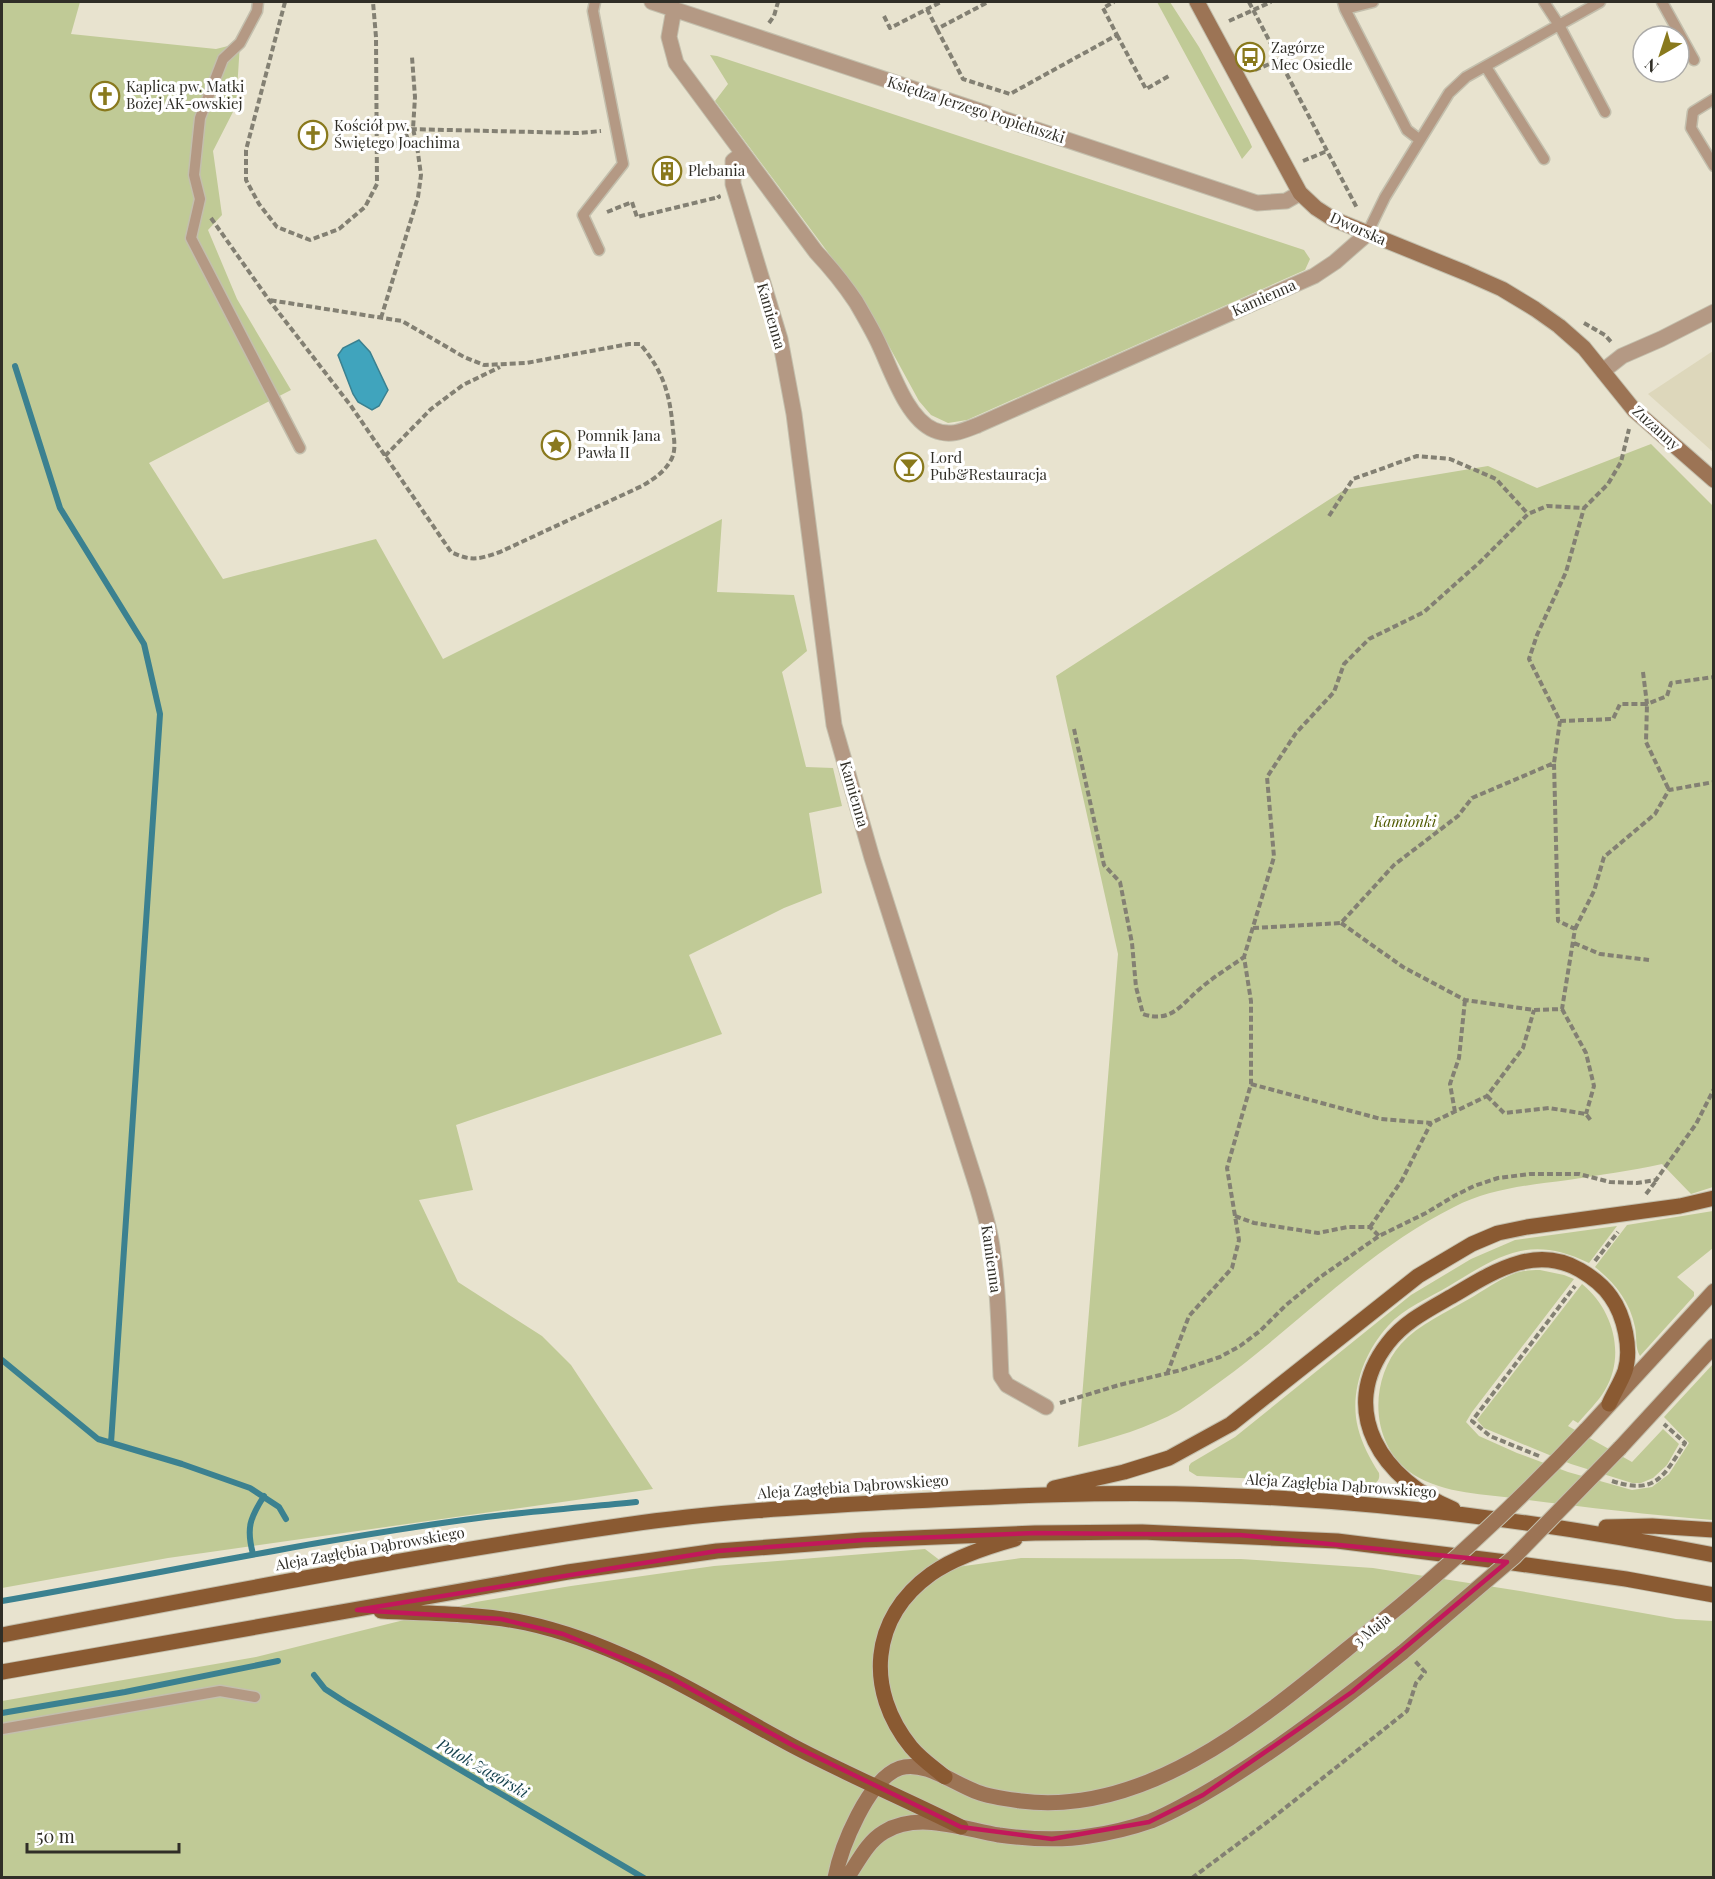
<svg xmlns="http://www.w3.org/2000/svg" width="1715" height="1879" font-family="'Playfair Display',serif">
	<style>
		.built { fill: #ddd7bb }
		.green { fill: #c0ca96 }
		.water { fill: #40a4bd; stroke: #3b8190; stroke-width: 1.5 }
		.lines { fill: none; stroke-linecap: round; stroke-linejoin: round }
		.stream { stroke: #3b8190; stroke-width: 6 }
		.lane-casing { stroke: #c3bfad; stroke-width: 13 }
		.street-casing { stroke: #c3bfad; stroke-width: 17 }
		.secondary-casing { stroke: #c3bfad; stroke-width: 17 }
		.primary-casing { stroke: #c3bfad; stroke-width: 17 }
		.path { stroke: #838073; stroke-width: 4; stroke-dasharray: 6 3; stroke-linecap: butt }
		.lane { stroke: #b49984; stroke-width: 10 }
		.street { stroke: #b49984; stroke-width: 15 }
		.secondary { stroke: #9c7455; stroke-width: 15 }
		.primary { stroke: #8a5a32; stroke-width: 15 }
		.secondary-bridge-casing { stroke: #c3bfad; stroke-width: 17; stroke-linecap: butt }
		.secondary-bridge { stroke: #9c7455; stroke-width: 15 }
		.marked { fill: none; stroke: #c2185b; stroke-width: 4.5; stroke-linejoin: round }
		.labels { text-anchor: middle; stroke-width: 6; stroke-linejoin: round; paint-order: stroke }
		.poi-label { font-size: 15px; fill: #302e27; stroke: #fff; text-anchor: start }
		.street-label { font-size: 15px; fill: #302e27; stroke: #fff }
		.park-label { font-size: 15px; font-style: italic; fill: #505a00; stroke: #fff }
		.water-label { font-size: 16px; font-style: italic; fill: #184450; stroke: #fff }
	</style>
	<rect width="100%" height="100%" fill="#e8e3cf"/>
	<path class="built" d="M1713,351V452L1648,394Z"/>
	<path class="green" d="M2,2H80L71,34L216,49L240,43L236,106L213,151L222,215L208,230L237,299L291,390L149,463L223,579L376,539L443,659L722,519L717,592L794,595L807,651L782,672L806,767L833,768L842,806L809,813L822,893L784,908L689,955L722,1034L456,1125L473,1190L419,1200L458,1282L542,1336L571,1365L653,1489L168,1558L2,1588Z
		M1157,2H1170L1199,47L1249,140L1252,147L1242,159Z
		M710,55L717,56L1304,250L1310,259L1305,270L967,420L948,423L931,415L919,401L884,337L859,294L715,101L728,84Z
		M1651,444L1713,506V1187L1691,1194L1662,1164C1631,1171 1599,1175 1568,1180C1528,1185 1489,1189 1454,1207C1366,1251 1299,1324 1221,1381C1207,1391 1194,1401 1180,1410C1148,1428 1113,1438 1078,1447L1118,954L1056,676L1344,490L1488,466L1537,488Z
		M1713,1211V1248L1677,1277L1694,1292V1296L1640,1356C1635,1348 1637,1337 1635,1327C1630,1302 1615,1283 1595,1267L1627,1225Z
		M1617,1226L1589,1263C1530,1234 1500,1255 1449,1286C1429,1298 1404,1308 1388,1326C1364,1352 1349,1393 1358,1428C1362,1444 1370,1459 1379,1473C1380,1479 1378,1482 1373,1484L1197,1476L1189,1471V1466L1191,1463L1235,1437L1411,1295L1471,1259L1515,1240Z
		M1540,1270L1564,1275L1574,1279L1472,1412L1466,1422L1479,1436L1517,1453L1568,1472L1632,1490L1652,1487L1669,1474L1689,1443L1664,1417L1713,1364V1520C1649,1515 1584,1507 1520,1499C1485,1494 1445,1494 1414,1475C1370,1447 1368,1381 1401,1344C1419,1324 1447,1312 1469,1299C1483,1291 1498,1280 1513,1274C1521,1271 1530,1270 1540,1270Z
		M1582,1284C1613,1309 1626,1355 1605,1390C1598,1402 1587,1412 1578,1423L1573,1420L1568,1426L1632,1462L1663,1429L1679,1444L1667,1465L1653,1478L1641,1483H1632L1571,1464L1484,1428L1477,1420Z
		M925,1549L950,1568L1021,1558L1241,1559L1373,1568L1520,1591L1676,1619L1713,1621V1877L2,1878V1701L256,1657L476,1602L571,1586L714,1566Z"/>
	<path class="water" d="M359,340L370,352L388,390L379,406L372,410L358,402L353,394L338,355L343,348Z"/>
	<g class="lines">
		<path class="stream" d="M15,366L60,508L144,644L160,714L111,1443
			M2,1360L98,1439L182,1464L250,1488L279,1507L286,1519
			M253,1554C246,1528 250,1518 264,1496
			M2,1601C163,1573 324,1538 486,1517C536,1511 586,1507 636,1502
			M314,1675L325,1689L345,1702L644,1878
			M2,1713L125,1692L278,1661"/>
		<g class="lane-casing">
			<path id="lane" d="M258,2L257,11L240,43L223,59L200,118L194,175L200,199L191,238L300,448
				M595,2L593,11L623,164L583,215L599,250
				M1343,2L1345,9L1407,130L1420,140
				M1544,2L1559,25L1605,112
				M1662,2L1694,60
				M1345,9L1373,2
				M1486,67L1544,159
				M1714,99L1693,112L1691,128L1714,166
				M1367,234L1385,197L1449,93L1466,77L1600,2
				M2,1729L220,1691L255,1697"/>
		</g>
		<g class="street-casing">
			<path id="street" d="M652,2L1257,203L1286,201L1300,193
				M674,9L669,37L676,63L816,252C831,268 844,284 856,302C863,314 870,326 876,338C890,365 905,418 934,430C950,437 963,431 978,425L1314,276L1335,262L1367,234
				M742,154L733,161V184L780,339L794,414L834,725L872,858L978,1190C984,1211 991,1232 993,1254C999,1294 999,1335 1001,1376L1007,1385L1046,1407
				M1603,371L1622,356L1661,339L1714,312"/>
		</g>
		<g class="secondary-casing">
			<path id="secondary" d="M1197,2L1300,193L1316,208L1333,219L1466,273L1502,289L1535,309L1559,326L1584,348L1634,410L1714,480
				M1586,1430L1714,1291
				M1620,1448L1714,1346
				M835,1878C841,1847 868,1779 900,1768C924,1760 955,1784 977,1792C990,1797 1006,1799 1021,1801C1155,1818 1276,1706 1373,1628
				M847,1878C858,1862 867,1842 884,1832C918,1811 963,1829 999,1835C1029,1839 1060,1841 1089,1836C1110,1833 1131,1828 1151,1821C1178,1810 1202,1795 1227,1780C1288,1742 1346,1697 1403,1652"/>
		</g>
		<g class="primary-casing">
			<path id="primary" d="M1054,1488L1124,1472L1169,1458L1231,1424L1418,1276L1472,1244L1498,1233L1527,1227L1680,1206L1714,1198
				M1453,1509C1384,1481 1335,1411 1388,1343C1405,1321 1430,1309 1454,1295C1493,1272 1535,1244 1580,1270C1592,1277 1603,1285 1611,1297C1624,1315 1632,1349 1625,1371C1621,1382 1614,1393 1609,1404
				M1606,1527L1652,1526L1714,1530
				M381,1611C429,1614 479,1613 526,1623C623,1644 707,1700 793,1746C848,1775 905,1799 961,1827
				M2,1635C209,1596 416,1555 625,1525C714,1512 804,1507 893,1502C1000,1496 1107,1491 1214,1495C1383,1501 1548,1522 1714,1555
				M2,1672L568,1572L717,1551L863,1540L1035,1533L1142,1532L1337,1541L1506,1562L1626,1579L1714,1595
				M945,1777C933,1767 921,1759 911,1747C865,1690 870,1618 931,1574C955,1557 986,1547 1015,1539"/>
		</g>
		<path class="path" d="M285,2L246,150V180L259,204L277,227L310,240L339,229L365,207L377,184L376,37L373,2
			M1249,2L1357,208
			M927,9L937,29L988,2
			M884,16L890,28L941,2
			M1229,21L1271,2
			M769,23L774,16L778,2
			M937,29L963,79L1010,94L1117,35L1103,8L1114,2
			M1117,35L1146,89L1169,76
			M1255,70L1279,60
			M376,146L409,142L404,129L578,133L601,131
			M1303,161L1327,151
			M607,212L632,202L637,217L719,197L718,195
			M211,218L269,300L351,406L451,552C472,562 479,559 500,552L642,486C655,478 665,472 672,458C676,449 674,439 673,430C670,395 664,372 640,344H629L526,363L484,365L464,357L402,321L269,300
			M381,318L418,197L421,175L417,146L413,129L415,97L412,57
			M1584,323L1605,335L1612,343
			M385,456L431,409L463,385L500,367
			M1329,516L1353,479L1417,456L1450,459L1496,479L1528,514
			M1643,672L1647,704L1667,696L1671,683L1714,677
			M1560,721L1613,719L1620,704H1647L1646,742L1669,790
			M1074,729L1104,865L1120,882L1132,943L1136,987L1143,1014C1172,1024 1182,1003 1202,987C1215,976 1230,967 1244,957
			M1341,923L1403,967L1465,1000L1534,1010L1562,1009L1575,929L1558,921L1554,763
			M1253,928L1341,923L1394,865L1458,816L1472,798L1554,763L1560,721L1529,659L1537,635L1566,572L1584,508
			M1575,929L1594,891L1604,857L1655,814L1669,790L1714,782
			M1574,943L1600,954L1649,960
			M1562,1009L1586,1053L1594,1086L1586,1114
			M1251,1084L1381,1119L1431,1123L1487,1096L1523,1048L1534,1010
			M1487,1096L1504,1113L1549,1108L1586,1114L1592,1122
			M1455,1112L1450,1084L1459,1058L1465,1000
			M1646,1194L1656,1181
			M1235,1216L1254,1223L1318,1233L1348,1227H1370L1379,1236
			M1370,1227L1402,1180L1431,1123
			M1595,1261L1618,1232
			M1167,1374L1189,1316L1232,1268L1239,1240L1227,1168L1251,1084V1001L1244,957L1274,857L1267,777L1296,733L1334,692L1344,664L1369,639L1424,612L1479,563L1528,514L1547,506L1584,508L1608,484L1621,462L1629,429
			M1060,1403L1119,1385L1181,1370L1220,1357L1240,1346L1260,1331L1286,1305L1319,1278L1379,1236L1426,1213L1454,1196L1474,1186L1498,1178L1530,1174H1579L1610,1182L1637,1183L1656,1180L1696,1124L1714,1089
			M1539,1456L1490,1436L1472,1421L1575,1286
			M1612,1481C1656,1495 1663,1477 1685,1443L1664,1424
			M1192,1878L1270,1820L1407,1711L1416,1683L1425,1672L1415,1661"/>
		<use href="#lane" class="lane"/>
		<use href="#street" class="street"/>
		<use href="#secondary" class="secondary"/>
		<use href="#primary" class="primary"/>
		<g class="secondary-bridge-casing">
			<path id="secondary-bridge" d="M1373,1628C1449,1567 1519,1501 1586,1430
				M1403,1652L1514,1557L1620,1448"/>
		</g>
		<use href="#secondary-bridge" class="secondary-bridge"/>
	</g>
	<path class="marked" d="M1035,1533L1240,1535L1507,1562L1352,1692L1203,1795L1149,1822L1052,1839L961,1827L794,1746L671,1678L563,1634L501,1619L357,1610L717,1551L863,1540Z"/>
	<defs>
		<g id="bus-ring" transform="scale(1.5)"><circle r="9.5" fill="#fff" stroke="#89791d" stroke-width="1.5"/><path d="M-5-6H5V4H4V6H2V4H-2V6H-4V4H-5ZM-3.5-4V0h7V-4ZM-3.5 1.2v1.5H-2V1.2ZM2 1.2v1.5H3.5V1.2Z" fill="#89791d"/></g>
		<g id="church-ring" transform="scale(1.5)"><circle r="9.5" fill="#fff" stroke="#89791d" stroke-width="1.5"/><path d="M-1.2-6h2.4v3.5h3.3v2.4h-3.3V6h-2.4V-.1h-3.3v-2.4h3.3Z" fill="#89791d"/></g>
		<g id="building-ring" transform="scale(1.5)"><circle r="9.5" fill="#fff" stroke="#89791d" stroke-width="1.5"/><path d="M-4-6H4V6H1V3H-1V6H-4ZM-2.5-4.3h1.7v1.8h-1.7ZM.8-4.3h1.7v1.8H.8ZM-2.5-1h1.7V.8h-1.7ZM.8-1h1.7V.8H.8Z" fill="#89791d"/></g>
		<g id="sight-ring" transform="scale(1.5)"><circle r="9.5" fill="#fff" stroke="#89791d" stroke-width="1.5"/><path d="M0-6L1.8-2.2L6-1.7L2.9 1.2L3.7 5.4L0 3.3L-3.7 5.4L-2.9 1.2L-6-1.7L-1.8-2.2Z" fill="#89791d"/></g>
		<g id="bar-ring" transform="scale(1.5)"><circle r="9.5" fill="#fff" stroke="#89791d" stroke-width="1.5"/><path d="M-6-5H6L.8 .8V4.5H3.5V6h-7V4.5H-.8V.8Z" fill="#89791d"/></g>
	</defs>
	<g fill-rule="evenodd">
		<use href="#bus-ring" x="1250" y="57"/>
		<use href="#church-ring" x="105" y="96"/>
		<use href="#church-ring" x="313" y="135"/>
		<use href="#building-ring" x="667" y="171"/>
		<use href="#sight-ring" x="556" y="445"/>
		<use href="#bar-ring" x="909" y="467"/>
	</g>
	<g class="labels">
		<g class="poi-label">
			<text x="1271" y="53">Zagórze<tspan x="1271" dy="17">Mec Osiedle</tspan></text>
			<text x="126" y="92">Kaplica pw. Matki<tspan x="126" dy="17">Bożej AK-owskiej</tspan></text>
			<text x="334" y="131">Kościół pw.<tspan x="334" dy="17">Świętego Joachima</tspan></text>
			<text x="688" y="176">Plebania</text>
			<text x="577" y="441">Pomnik Jana<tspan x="577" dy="17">Pawła II</tspan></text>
			<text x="930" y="463">Lord<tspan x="930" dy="17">Pub&amp;Restauracja</tspan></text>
		</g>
		<g class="street-label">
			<text transform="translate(976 110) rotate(18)" y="5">Księdza Jerzego Popiełuszki</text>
			<text transform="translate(1358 229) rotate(24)" y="5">Dworska</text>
			<text transform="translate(1264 298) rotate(-24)" y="5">Kamienna</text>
			<text transform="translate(771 316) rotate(74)" y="5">Kamienna</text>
			<text transform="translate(1656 428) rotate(42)" y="5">Zuzanny</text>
			<text transform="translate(854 794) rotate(74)" y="5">Kamienna</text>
			<text transform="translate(991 1259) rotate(82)" y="5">Kamienna</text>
			<text transform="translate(1341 1486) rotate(4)" y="5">Aleja Zagłębia Dąbrowskiego</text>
			<text transform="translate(853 1487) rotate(-4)" y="5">Aleja Zagłębia Dąbrowskiego</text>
			<text transform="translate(370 1549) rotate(-10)" y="5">Aleja Zagłębia Dąbrowskiego</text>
			<text transform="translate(1372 1630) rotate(-39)" y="5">3 Maja</text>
		</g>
		<g class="park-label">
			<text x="1405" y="827">Kamionki</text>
		</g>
		<g class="water-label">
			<text transform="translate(483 1768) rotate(30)" y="6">Potok Zagórski</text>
		</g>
	</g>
	<rect width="1715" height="1879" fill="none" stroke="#302e27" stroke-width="6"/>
	<g transform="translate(1661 54) rotate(219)"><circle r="28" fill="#ffffff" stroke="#acaba9" stroke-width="1.5"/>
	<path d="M0-4.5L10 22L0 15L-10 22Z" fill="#89791d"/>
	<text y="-9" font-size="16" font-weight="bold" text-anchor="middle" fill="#302e27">N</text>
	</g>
	<path d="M27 1843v9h152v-9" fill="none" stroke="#302e27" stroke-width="3"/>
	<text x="36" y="1843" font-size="18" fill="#302e27" stroke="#ffffff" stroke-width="4.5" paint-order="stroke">50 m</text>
</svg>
